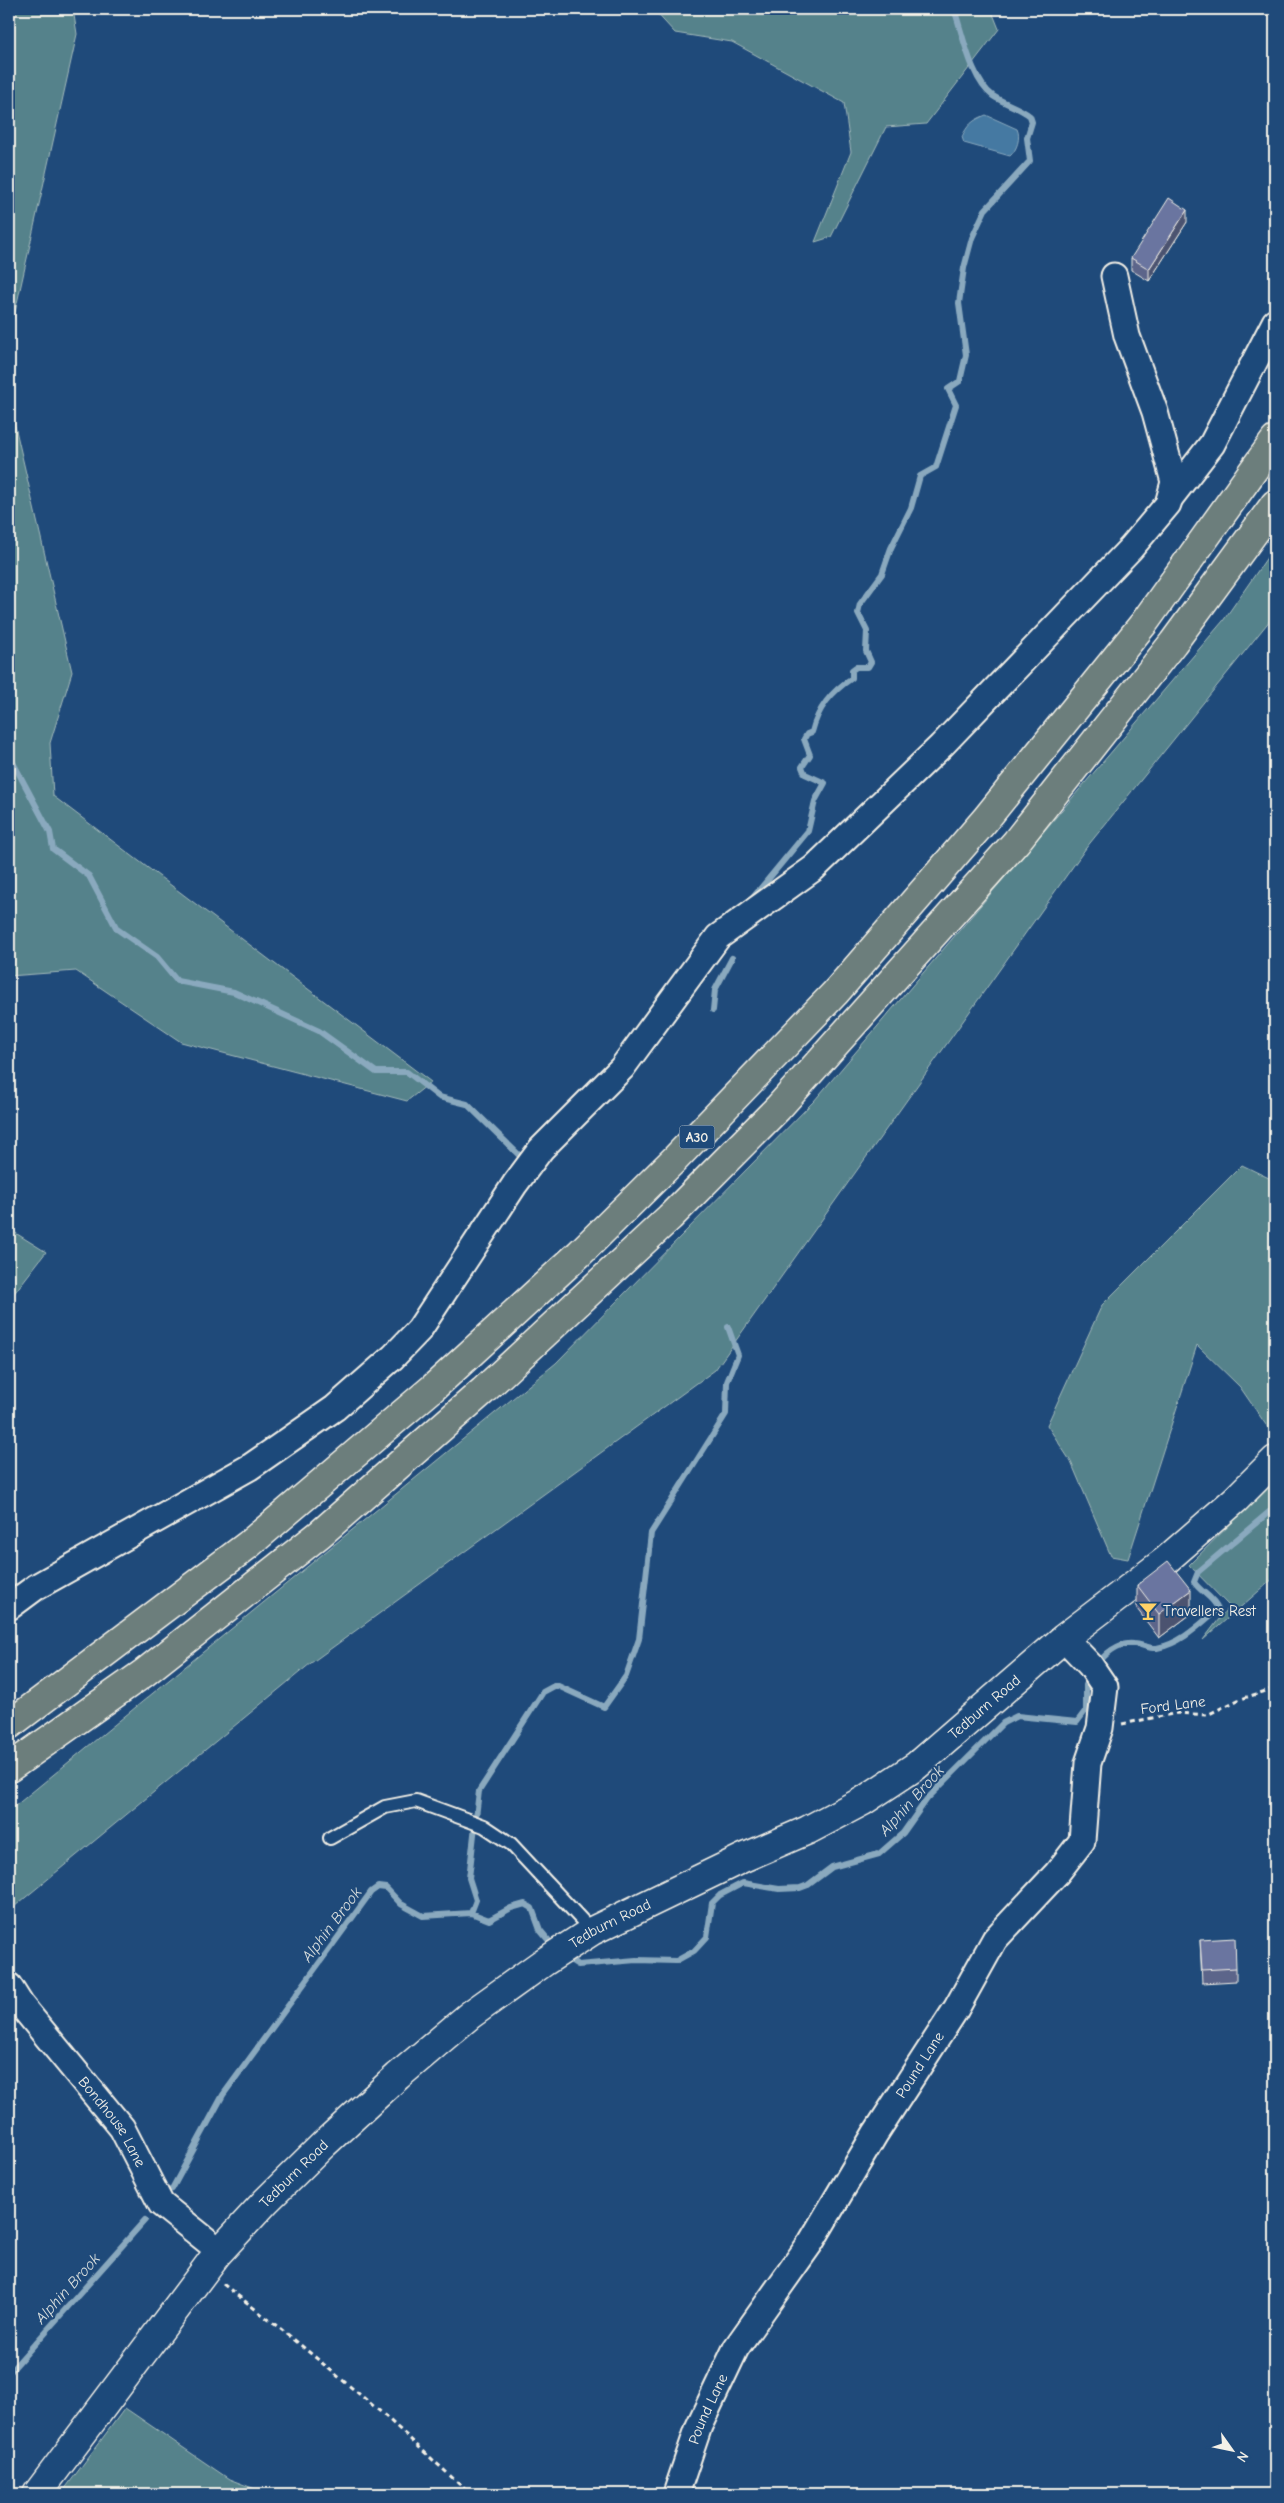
<svg xmlns="http://www.w3.org/2000/svg" width="1284" height="2503" font-family="'Comic Neue',sans-serif">
	<style>
		.green { fill: #54828b; stroke: #a4baba }
		.water { fill: #4479a2; stroke: #8aa9be }
		.lines { fill: none; stroke-linecap: round; stroke-linejoin: round }
		.stream { stroke: #8aa9be; stroke-width: 6 }
		.lane-casing { stroke: #f4f1e8; stroke-width: 16 }
		.street-casing { stroke: #f4f1e8; stroke-width: 29 }
		.secondary-casing { stroke: #f4f1e8; stroke-width: 31 }
		.highway-casing { stroke: #f4f1e8; stroke-width: 31 }
		.path { stroke: #f4f1e8; stroke-width: 3; stroke-dasharray: 5 4; stroke-linecap: butt }
		.lane { stroke: #1f4a7a; stroke-width: 12 }
		.street { stroke: #1f4a7a; stroke-width: 25 }
		.secondary { stroke: #1f4a7a; stroke-width: 28 }
		.highway { stroke: #6c7e7c; stroke-width: 28 }
		.wall { fill: #5c658a; stroke: #f4f1e8 }
		.shaded-wall { fill: #4b5270; stroke: #f4f1e8 }
		.building { fill: #6b75a0; stroke: #f4f1e8 }
		.labels { text-anchor: middle; stroke-width: 4; stroke-linejoin: round; paint-order: stroke }
		.shield { fill: #1f4a7a; stroke: #b4bfc7; stroke-width: 1 }
		.shield-label { font-size: 14px; font-weight: bold; fill: #f4f1e8 }
		.poi-label { font-size: 15px; fill: #f4f1e8; stroke: #1f4a7a; text-anchor: start }
		.street-label { font-size: 15px; fill: #f4f1e8; stroke: #1f4a7a }
		.water-label { font-size: 16px; font-style: italic; fill: #dadfde; stroke: #1f4a7a }
	</style>
	<rect width="100%" height="100%" fill="#1f4a7a"/>
	<filter id="ink" filterUnits="userSpaceOnUse"><feTurbulence type="fractalNoise" baseFrequency=".02" numOctaves="2"/><feDisplacementMap in="SourceGraphic" scale="10" xChannelSelector="R" yChannelSelector="G"/><feConvolveMatrix kernelMatrix="1 2 1 2 8 2 1 2 1" color-interpolation-filters="sRGB"/></filter>
	<g filter="url(#ink)">
		<path class="green" d="M9,9H73L77,34L9,339Z
			M653,9H991L999,29L926,124L886,127L831,237L815,242L851,152L844,103L732,42L675,33Z
			M9,400L72,672L50,743L53,796L431,1082L407,1101L181,1042L76,971L9,976Z
			M1275,546V614L1086,848L715,1370L311,1663L9,1911V1811L556,1363L814,1101L1223,621Z
			M1242,1165L1275,1181V1438L1240,1387L1197,1345L1128,1559L1111,1556L1071,1462L1047,1425L1102,1305Z
			M9,1229L46,1252L9,1300Z
			M1275,1480V1577L1203,1640L1229,1606L1189,1565Z
			M125,2408L229,2479L268,2494H61Z"/>
		<path class="water" d="M986,115L1017,129C1021,137 1017,150 1010,156L964,143L962,137C967,125 973,120 986,115Z"/>
		<g class="lines">
			<path class="stream" d="M9,755L50,832L53,849L89,876L117,929L157,957L177,981L234,992L319,1031L376,1072H407L439,1097L467,1104L520,1156
				M751,900L808,831L815,801L825,783L805,774L802,767L810,755L804,739L807,734L812,732C818,708 831,692 852,678V670L856,667H868L871,662L866,651L867,631L858,613L860,604L882,574L891,548L911,508L920,476L936,467L956,405L948,389L960,381L966,355L959,303L964,268L972,238L985,210L1030,161L1027,138L1032,122L1030,116C1019,107 1005,104 993,96C971,80 963,34 954,9
				M713,1010L715,990L732,958
				M1097,1666C1104,1654 1118,1642 1134,1644C1141,1644 1150,1649 1157,1648C1182,1643 1199,1625 1218,1609C1214,1597 1200,1592 1194,1582L1198,1572L1275,1507
				M471,1913L476,1900L469,1878L479,1791L543,1692L556,1685L604,1707L626,1676L639,1639L651,1533L726,1414L727,1382L738,1355L728,1327
				M564,1956L578,1965L636,1960L676,1961L694,1951L707,1937L712,1903L720,1895L743,1883L779,1889L800,1888L808,1885L832,1867L879,1854L903,1833L927,1799L1003,1723L1017,1716L1077,1722L1086,1710V1685L1091,1677
				M172,2189L223,2095L371,1892L378,1887L386,1888L401,1904L423,1916L471,1913L489,1920L511,1908L525,1904L532,1908L540,1930L555,1948
				M9,2373L145,2220"/>
			<g class="lane-casing">
				<path id="lane" d="M330,1838L385,1807L416,1801L484,1826L511,1844L592,1931"/>
			</g>
			<g class="street-casing">
				<g id="street">
					<path d="M1170,498L1212,444L1275,322"/>
					<path d="M9,1607L36,1587L250,1467L335,1408L393,1357L419,1330L515,1184L541,1149L622,1068L718,937L814,868L941,746L1131,548L1168,504L1174,482L1155,412L1127,336L1114,276"/>
					<path id="s1" d="M9,1986L21,2005L122,2128L161,2204L211,2244L217,2254"/>
					<path id="s2" d="M676,2494L699,2426L736,2348L811,2242L875,2134L956,2009L995,1939L1057,1873L1082,1841L1088,1763L1100,1728L1105,1687L1090,1665L1064,1638"/>
				</g>
			</g>
			<g class="secondary-casing">
				<g id="secondary">
					<path id="s3" d="M37,2494L217,2254L266,2201L324,2144L398,2076L470,2015L544,1962L592,1931L743,1858L808,1830L863,1801L916,1766L1064,1638L1165,1561L1235,1500L1275,1460"/>
				</g>
			</g>
			<g class="highway-casing">
				<path id="highway" d="M9,1725L248,1545L434,1387L579,1254L676,1158L835,993L985,820L1144,623L1275,440
					M9,1768L144,1673L320,1534L483,1391L670,1217L778,1108L1016,842L1173,643L1275,504"/>
			</g>
			<path class="path" d="M1122,1724L1178,1713L1207,1715L1238,1700L1275,1688
				M223,2284L291,2337L383,2414L470,2494"/>
			<use href="#lane" class="lane"/>
			<use href="#street" class="street"/>
			<use href="#secondary" class="secondary"/>
			<use href="#highway" class="highway"/>
		</g>
		<path class="wall" d="M1187,222L1149,281L1131,270V258Z
			M1137,1585L1191,1614L1159,1638L1137,1609Z
			M1200,1940L1236,1968V1981L1202,1983Z"/>
		<path class="shaded-wall" d="M1187,210V222L1149,281V269Z
			M1191,1590V1614L1159,1638V1614Z"/>
		<path class="building" d="M1169,198L1187,210L1149,269L1131,258Z
			M1168,1561L1191,1590L1159,1614L1137,1585Z
			M1235,1938L1236,1968L1202,1970L1200,1940Z"/>
	</g>
	<defs>
		<g id="bar-bare" transform="scale(1.5)"><path d="M-6-5H6L.8 .8V4.5H3.5V6h-7V4.5H-.8V.8Z" fill="#ffd166" stroke="#1f4a7a" stroke-width="2.5" paint-order="stroke"/></g>
	</defs>
	<g fill-rule="evenodd">
		<use href="#bar-bare" x="1148" y="1611"/>
	</g>
	<g class="labels">
		<rect class="shield" x="679.5" y="1125.5" width="35" height="23" rx="4"/>
		<g class="shield-label">
			<text x="697" y="1142">A30</text>
		</g>
		<g class="poi-label">
			<text x="1163" y="1616">Travellers Rest</text>
		</g>
		<g class="street-label">
			<text transform="translate(1173 1705) rotate(-7)" y="5">Ford Lane</text>
			<text dy="5" stroke="none"><textPath href="#s3" startOffset="1251">Tedburn Road</textPath></text>
			<text dy="5" stroke="none"><textPath href="#s3" startOffset="816">Tedburn Road</textPath></text>
			<text dy="5" stroke="none"><textPath href="#s2" startOffset="496">Pound Lane</textPath></text>
			<text dy="5" stroke="none"><textPath href="#s1" startOffset="171">Bondhouse Lane</textPath></text>
			<text dy="5" stroke="none"><textPath href="#s3" startOffset="411">Tedburn Road</textPath></text>
			<text dy="5" stroke="none"><textPath href="#s2" startOffset="91">Pound Lane</textPath></text>
		</g>
		<g class="water-label">
			<text transform="translate(911 1800) rotate(-48)" y="6">Alphin Brook</text>
			<text transform="translate(331 1924) rotate(-53)" y="6">Alphin Brook</text>
			<text transform="translate(67 2288) rotate(-48)" y="6">Alphin Brook</text>
		</g>
	</g>
	<rect width="1284" height="2503" fill="none" stroke="#1f4a7a" stroke-width="30"/>
	<rect x="15" y="15" width="1254" height="2473" fill="none" stroke="#f4f1e8" stroke-width="2" filter="url(#ink)"/>
	<g transform="translate(1232 2450) rotate(123)" stroke="#1f4a7a" stroke-width="4" paint-order="stroke">
	<path d="M0-4L9 19L0 12L-9 19Z" fill="#f4f1e8"/>
	<text y="-8" font-size="14" font-weight="bold" text-anchor="middle" fill="#f4f1e8">N</text>
	</g>
</svg>
